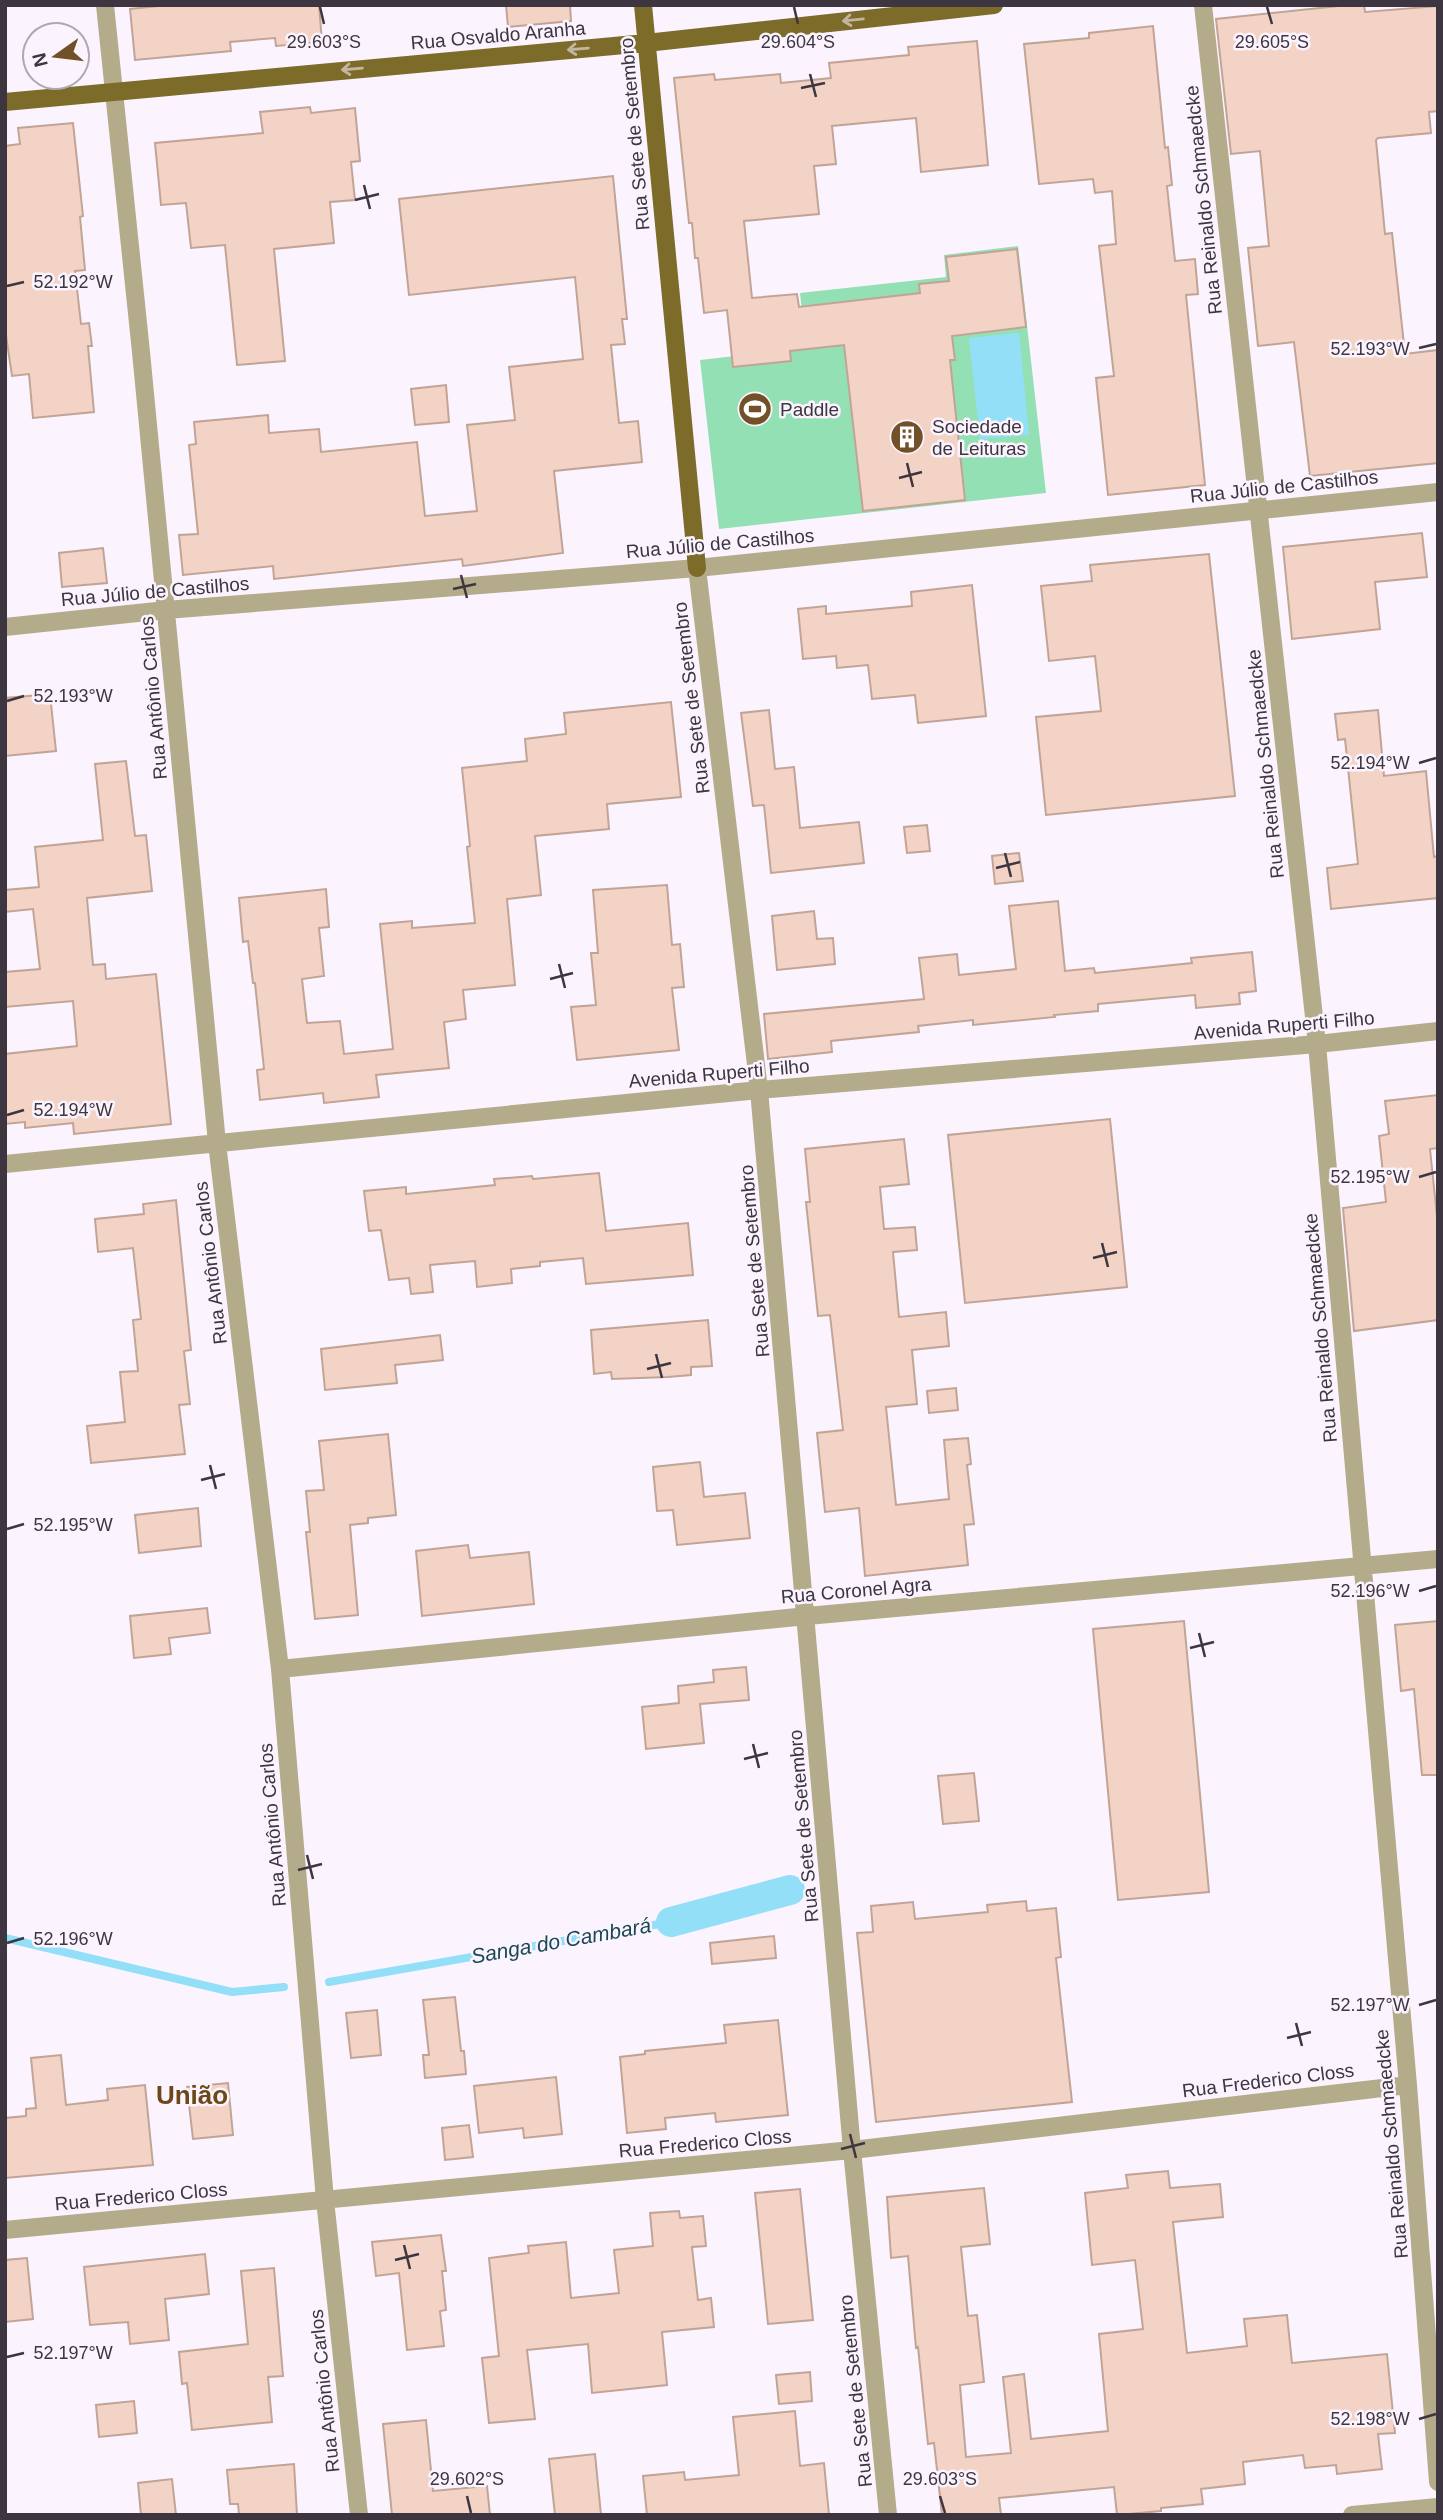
<svg xmlns="http://www.w3.org/2000/svg" width="1443" height="2520" font-family="Helvetica,sans-serif">
	<style>
		.green { fill: #94e0b5 }
		.water { fill: #93dff8 }
		.lines { fill: none; stroke-linecap: round; stroke-linejoin: round }
		.stream { stroke: #93dff8; stroke-width: 8 }
		.canal { stroke: #93dff8; stroke-width: 30 }
		.building { fill: #f2d3c5; stroke: #c2a496; stroke-width: 2 }
		.minor { stroke: #b4ab8a; stroke-width: 18 }
		.major { stroke: #7c6b29; stroke-width: 18 }
		.oneway { stroke: #c2b69f }
		.ticks { fill: none; stroke: #3d3640; stroke-width: 2.5 }
		.labels { text-anchor: middle; stroke-width: 5; stroke-linejoin: round; paint-order: stroke }
		.street-label { font-size: 19px; fill: #3d3640; stroke: #fbf4ff }
		.poi-label { font-size: 19px; fill: #3d3640; stroke: #fbf4ff; text-anchor: start }
		.water-label { font-size: 21px; font-style: italic; fill: #1c4856; stroke: #fbf4ff }
		.district-label { font-size: 26px; font-weight: bold; fill: #6c4817; stroke: #fbf4ff }
		.ticks-label { font-size: 18px; text-anchor: middle; fill: #3d3640; stroke: #fbf4ff; stroke-width: 5; stroke-linejoin: round; paint-order: stroke }
	</style>
	<rect width="100%" height="100%" fill="#fbf4ff"/>
	<path class="green" d="M1018,246L1046,493L719,529L700,360L806,348L800,293L946,277L944,255Z"/>
	<path class="water" d="M1019,333L1029,435L980,439L969,338Z"/>
	<g class="lines">
		<path class="stream" d="M5,1938L232,1992L284,1987
			M329,1982L671,1922"/>
		<path class="canal" d="M671,1922L790,1890"/>
	</g>
	<path class="building" d="M168,5H319L322,42L276,46L275,38L230,42L231,51L135,60L130,9Z
		M506,5H570L571,21L508,27Z
		M1348,5H1364L1365,12L1438,6V111L1429,112L1431,133L1378,138L1376,140L1385,234L1392,233L1405,354L1438,350V463L1310,476L1294,342L1258,346L1248,248L1269,246L1260,151L1231,154L1216,19Z
		M1153,26L1165,148L1168,147L1172,185L1167,186L1175,261L1195,259L1198,294L1186,295L1205,485L1108,495L1096,378L1114,376L1099,246L1116,244L1112,191L1095,193L1093,179L1039,184L1024,44L1089,38V33Z
		M977,41L988,165L921,172L916,118L832,126L836,164L814,166L819,214L744,221L752,298L797,294L799,307L920,293L919,284L949,281L946,257L1017,249L1026,327L952,336L955,360H950L965,500L863,511L844,345L790,351L791,361L733,367L727,310L704,313L698,258H695L692,223H689L674,78L714,74L715,80L780,74L781,83L831,78L829,63L909,55L908,47Z
		M310,107L311,113L355,108L360,161L351,162L355,200L330,202L334,243L274,249L285,361L237,365L225,245L191,248L186,203L161,205L155,143L263,133L260,112Z
		M73,123L83,216L80,217L85,270L75,271L81,324L89,323L92,346H88L94,412L33,418L29,374L12,376L5,329V146L20,144L18,128Z
		M613,176L627,319H622L625,344L611,345L619,423L638,421L642,462L554,471L563,553L463,566L462,559L274,579L273,566L183,575L179,535L198,534L189,445L196,444L194,422L268,415L269,433L319,429L321,452L417,442L425,516L477,511L467,425L515,420L509,367L583,359L575,277L409,295L399,199Z
		M446,385L449,422L415,425L411,389Z
		M1422,533L1427,577L1375,582L1380,629L1292,639L1283,547Z
		M103,548L107,583L62,587L59,553Z
		M1209,554L1235,796L1046,815L1036,717L1101,711L1095,656L1049,661L1041,586L1092,581L1090,565Z
		M972,585L986,716L918,723L915,695L872,699L868,665L837,668L836,656L803,659L798,609L826,606V614L912,606L911,592Z
		M50,694L56,751L5,756V698Z
		M671,702L681,797L607,804L609,829L535,836L541,895L507,899L515,985L463,990L466,1019L444,1022L449,1068L376,1075L379,1097L324,1103L323,1093L260,1100L257,1070L264,1069L255,983H253L248,941L243,942L239,898L326,889L329,927L319,928L324,976L302,979L307,1023L340,1021L344,1054L393,1049L380,924L412,921V928L475,923L467,847L470,846L462,768L527,761L525,739L566,734L564,713Z
		M769,710L775,769L794,767L800,828L859,822L864,863L771,873L764,805L753,806L741,713Z
		M1378,710L1384,776L1426,771L1434,857L1438,856V898L1331,909L1327,868L1358,864L1345,739L1338,740L1335,714Z
		M126,761L135,836L146,835L152,891L87,898L93,965L105,964L106,979L156,974L171,1124L74,1134L73,1123L25,1128V1122L5,1124V1054L77,1046L73,1001L5,1007V972L40,969L33,909L5,912V890L39,887L35,847L103,840L95,764Z
		M927,825L930,851L907,853L904,827Z
		M1019,853L1023,881L995,884L992,856Z
		M667,885L672,945L680,944L684,987L672,988L679,1050L577,1060L571,1007L596,1005L591,953H598L593,890Z
		M1058,901L1065,971L1094,968L1095,973L1192,963L1191,958L1252,952L1256,991L1239,993L1240,1004L1196,1008L1195,995L1098,1004V1011L1054,1015L1055,1017L973,1025V1020L918,1026L919,1032L831,1041L832,1052L768,1059L764,1014L924,999L919,958L957,954L959,975L1016,969L1009,906Z
		M814,911L817,939L833,938L835,964L777,970L772,916Z
		M1438,1095V1148L1430,1149L1438,1226V1320L1354,1331L1343,1208L1386,1202L1379,1136L1389,1134L1385,1101Z
		M1110,1119L1127,1287L965,1303L948,1135Z
		M904,1139L909,1184L880,1187L884,1229L915,1227L917,1250L893,1252L899,1317L946,1312L949,1346L912,1350L917,1404L886,1407L896,1505L949,1499L944,1440L968,1438L971,1464L967,1465L974,1524L964,1525L968,1565L865,1576L859,1508L825,1512L817,1433L843,1430L830,1315L818,1316L806,1202H810L805,1149Z
		M599,1173L606,1231L688,1223L693,1275L586,1284L583,1258L540,1262V1266L511,1269L512,1283L477,1287L475,1261L430,1265L433,1292L411,1294L409,1278L389,1280L381,1230L369,1231L364,1191L406,1187V1194L495,1185L494,1179L532,1176L533,1179Z
		M176,1200L191,1350L184,1351L190,1404L179,1405L185,1454L91,1463L87,1426L125,1422L120,1372L138,1371L133,1320L141,1319L133,1248L98,1252L95,1219L144,1214L143,1204Z
		M708,1320L712,1366L691,1367V1375L668,1377L612,1379L611,1372L594,1374L591,1330Z
		M440,1335L443,1360L395,1365L397,1383L325,1390L321,1349Z
		M956,1388L958,1410L929,1413L927,1391Z
		M388,1434L396,1515L368,1518V1523L350,1525L358,1615L315,1619L306,1532H310L306,1491L324,1490L319,1441Z
		M700,1462L704,1497L745,1493L750,1538L677,1545L673,1510L657,1511L653,1467Z
		M198,1508L201,1546L139,1553L135,1515Z
		M468,1545L470,1558L529,1552L534,1604L422,1616L416,1551Z
		M207,1608L210,1633L169,1638L171,1654L134,1658L130,1616Z
		M1184,1621L1209,1892L1118,1900L1093,1629Z
		M1438,1621V1775H1422L1414,1689L1401,1691L1395,1625Z
		M746,1667L749,1700L700,1704L704,1743L646,1749L642,1707L679,1703L678,1686L714,1682L713,1670Z
		M974,1773L979,1821L943,1824L938,1776Z
		M1026,1901L1027,1911L1056,1908L1061,1957L1056,1958L1072,2102L876,2122L857,1933L873,1932L871,1906L913,1902L915,1919L988,1912L987,1905Z
		M774,1936L776,1958L712,1964L710,1943Z
		M455,1997L461,2051H464L466,2074L425,2078L423,2055H429L423,2000Z
		M377,2010L381,2055L351,2058L346,2013Z
		M778,2020L788,2115L716,2122L715,2113L665,2118L666,2129L627,2133L620,2057L645,2054V2051L726,2043L724,2025Z
		M61,2055L66,2105L108,2100L107,2089L145,2085L153,2165L5,2178V2118L26,2116V2109L36,2108L31,2058Z
		M556,2077L562,2134L524,2138L523,2128L479,2133L474,2086Z
		M228,2083L233,2135L193,2139L187,2087Z
		M469,2125L473,2157L445,2160L442,2128Z
		M1168,2171L1170,2188L1220,2184L1223,2217L1173,2222L1187,2353L1247,2346L1244,2319L1287,2315L1292,2363L1387,2354L1395,2433L1378,2434L1382,2469L1337,2474L1336,2465L1305,2468L1303,2455L1243,2462L1245,2484L1201,2489L1203,2504L1161,2508V2511L1117,2515L1114,2487L999,2498L1001,2515H942L934,2443L928,2444L918,2347L916,2348L908,2256L891,2258L887,2197L984,2188L990,2244L961,2247L968,2316L977,2315L984,2382L960,2385L966,2457L1011,2453L1003,2377L1024,2374L1031,2439L1108,2431L1099,2334L1143,2329L1135,2260L1092,2265L1085,2193L1128,2188L1126,2175Z
		M800,2189L813,2320L768,2324L755,2193Z
		M679,2211L680,2218L703,2216L706,2246L692,2247L698,2300L711,2298L714,2327L662,2332L667,2385L592,2393L588,2344L527,2350L535,2419L489,2423L482,2358L499,2356L489,2258L529,2253L528,2246L566,2242L571,2298L619,2293L614,2250L653,2246L650,2213Z
		M441,2235L446,2271H442L446,2310L440,2311L444,2346L407,2350L399,2273L376,2276L372,2242Z
		M205,2254L209,2294L165,2299L169,2340L130,2344L128,2322L90,2325L84,2267Z
		M27,2258L33,2319L5,2322V2260Z
		M274,2268L283,2376L268,2377L272,2422L192,2430L187,2383L182,2384L179,2352L248,2344L241,2271Z
		M810,2372L812,2401L779,2404L776,2375Z
		M134,2401L137,2433L99,2437L96,2405Z
		M795,2411L800,2466L824,2463L829,2515H647L643,2476L684,2472L685,2480L739,2475L733,2417Z
		M426,2420L433,2491L487,2486L490,2515H392L383,2424Z
		M595,2454L601,2515H555L549,2459Z
		M294,2464L297,2515H239L238,2504H230L227,2470Z
		M172,2479L176,2515H141L138,2483Z"/>
	<g class="lines">
		<path class="minor" d="M105,5L141,352L217,1143L280,1669L325,2200L359,2515
			M1203,5L1317,1044L1408,2085L1438,2482
			M697,568L759,1090L852,2150L888,2515
			M5,627L166,610L697,568L1438,492
			M5,1164L759,1090L1317,1044L1438,1031
			M280,1669L807,1616L1438,1559
			M5,2230L852,2150L1408,2085
			M1352,2515L1438,2507"/>
		<path class="major" d="M643,5L697,568
			M5,102L646,43L994,5"/>
	</g>
	<defs><path id="oneway-shaft" d="M-6 0H5M1.5-3L5.5 0L1.5 3" fill="none" stroke-width="1.6" stroke-linecap="round" stroke-linejoin="round" transform="scale(1.75)"/></defs>
	<g class="oneway">
		<use href="#oneway-shaft" transform="translate(853 20) rotate(174)"/>
		<use href="#oneway-shaft" transform="translate(578 49) rotate(175)"/>
		<use href="#oneway-shaft" transform="translate(352 69) rotate(175)"/>
	</g>
	<path class="ticks" d="M320,7L324,24M794,7L798,24M1267,7L1272,24M810,74L816,97M801,88L825,83M364,185L370,209M355,200L379,194M7,286L24,282M1419,348L1436,344M907,463L913,487M899,478L922,472M461,575L467,598M453,589L476,584M7,701L24,696M1419,763L1436,758M1005,853L1011,877M996,868L1020,862M559,964L565,988M550,979L573,973M7,1115L24,1110M1419,1177L1436,1172M1102,1243L1108,1267M1093,1258L1117,1252M656,1354L662,1378M647,1369L671,1363M210,1465L216,1489M201,1480L225,1474M7,1529L24,1524M1419,1591L1436,1586M1199,1633L1205,1657M1190,1648L1214,1642M753,1744L759,1768M744,1759L768,1753M307,1855L313,1879M298,1870L322,1864M7,1943L24,1938M1419,2005L1436,2000M1296,2023L1302,2046M1287,2038L1311,2032M850,2134L856,2158M841,2149L865,2143M404,2245L410,2269M395,2260L419,2254M7,2357L24,2353M1419,2419L1436,2414M467,2496L471,2513M940,2496L945,2513"/>
	<defs>
		<g id="stadium-disc" transform="scale(1.75)"><circle r="9.5" fill="#725128" stroke="#fbf4ff"/><path d="M0-5a6.5 5 0 1 0 0 10a6.5 5 0 1 0 0-10ZM-3.5-1.8h7v3.6h-7Z" fill="#fff"/></g>
		<g id="building-disc" transform="scale(1.75)"><circle r="9.5" fill="#725128" stroke="#fbf4ff"/><path d="M-4-6H4V6H1V3H-1V6H-4ZM-2.5-4.3h1.7v1.8h-1.7ZM.8-4.3h1.7v1.8H.8ZM-2.5-1h1.7V.8h-1.7ZM.8-1h1.7V.8H.8Z" fill="#fff"/></g>
	</defs>
	<g fill-rule="evenodd">
		<use href="#stadium-disc" x="755" y="409"/>
		<use href="#building-disc" x="907" y="437"/>
	</g>
	<g class="labels">
		<g class="street-label">
			<text transform="translate(498 35) rotate(-5)" y="7">Rua Osvaldo Aranha</text>
			<text transform="translate(634 134) rotate(-95)" y="7">Rua Sete de Setembro</text>
			<text transform="translate(1203 200) rotate(-96)" y="7">Rua Reinaldo Schmaedcke</text>
			<text transform="translate(1284 486) rotate(-6)" y="7">Rua Júlio de Castilhos</text>
			<text transform="translate(720 543) rotate(-5)" y="7">Rua Júlio de Castilhos</text>
			<text transform="translate(155 591) rotate(-5)" y="7">Rua Júlio de Castilhos</text>
			<text transform="translate(153 698) rotate(-95)" y="7">Rua Antônio Carlos</text>
			<text transform="translate(691 698) rotate(-97)" y="7">Rua Sete de Setembro</text>
			<text transform="translate(1265 764) rotate(-96)" y="7">Rua Reinaldo Schmaedcke</text>
			<text transform="translate(1284 1025) rotate(-5)" y="7">Avenida Ruperti Filho</text>
			<text transform="translate(719 1073) rotate(-5)" y="7">Avenida Ruperti Filho</text>
			<text transform="translate(754 1261) rotate(-95)" y="7">Rua Sete de Setembro</text>
			<text transform="translate(210 1263) rotate(-97)" y="7">Rua Antônio Carlos</text>
			<text transform="translate(1320 1328) rotate(-95)" y="7">Rua Reinaldo Schmaedcke</text>
			<text transform="translate(856 1590) rotate(-5)" y="7">Rua Coronel Agra</text>
			<text transform="translate(272 1825) rotate(-95)" y="7">Rua Antônio Carlos</text>
			<text transform="translate(803 1826) rotate(-95)" y="7">Rua Sete de Setembro</text>
			<text transform="translate(1268 2080) rotate(-7)" y="7">Rua Frederico Closs</text>
			<text transform="translate(705 2143) rotate(-5)" y="7">Rua Frederico Closs</text>
			<text transform="translate(1391 2144) rotate(-95)" y="7">Rua Reinaldo Schmaedcke</text>
			<text transform="translate(141 2196) rotate(-5)" y="7">Rua Frederico Closs</text>
			<text transform="translate(324 2391) rotate(-96)" y="7">Rua Antônio Carlos</text>
			<text transform="translate(855 2391) rotate(-96)" y="7">Rua Sete de Setembro</text>
		</g>
		<g class="poi-label">
			<text x="780" y="416">Paddle</text>
			<text x="932" y="433">Sociedade<tspan x="932" dy="22">de Leituras</tspan></text>
		</g>
		<g class="water-label">
			<text transform="translate(561 1941) rotate(-10)" y="7">Sanga do Cambará</text>
		</g>
		<g class="district-label">
			<text x="192" y="2104">União</text>
		</g>
	</g>
	<g class="ticks-label">
		<text x="324" y="48">29.603°S</text>
		<text x="798" y="48">29.604°S</text>
		<text x="1272" y="48">29.605°S</text>
		<text x="73" y="288">52.192°W</text>
		<text x="1370" y="355">52.193°W</text>
		<text x="73" y="702">52.193°W</text>
		<text x="1370" y="769">52.194°W</text>
		<text x="73" y="1116">52.194°W</text>
		<text x="1370" y="1183">52.195°W</text>
		<text x="73" y="1531">52.195°W</text>
		<text x="1370" y="1597">52.196°W</text>
		<text x="73" y="1945">52.196°W</text>
		<text x="1370" y="2011">52.197°W</text>
		<text x="73" y="2359">52.197°W</text>
		<text x="1370" y="2425">52.198°W</text>
		<text x="467" y="2485">29.602°S</text>
		<text x="940" y="2485">29.603°S</text>
	</g>
	<rect width="1443" height="2520" fill="none" stroke="#3d3640" stroke-width="14"/>
	<g transform="translate(56 56) rotate(256)"><circle r="33" fill="#fbf4ff" stroke="#afa8b3" stroke-width="2"/>
	<path d="M0-5L12 26L0 18L-12 26Z" fill="#725128"/>
	<text y="-10" font-size="19" font-weight="bold" text-anchor="middle" fill="#3d3640">N</text>
	</g>
</svg>
